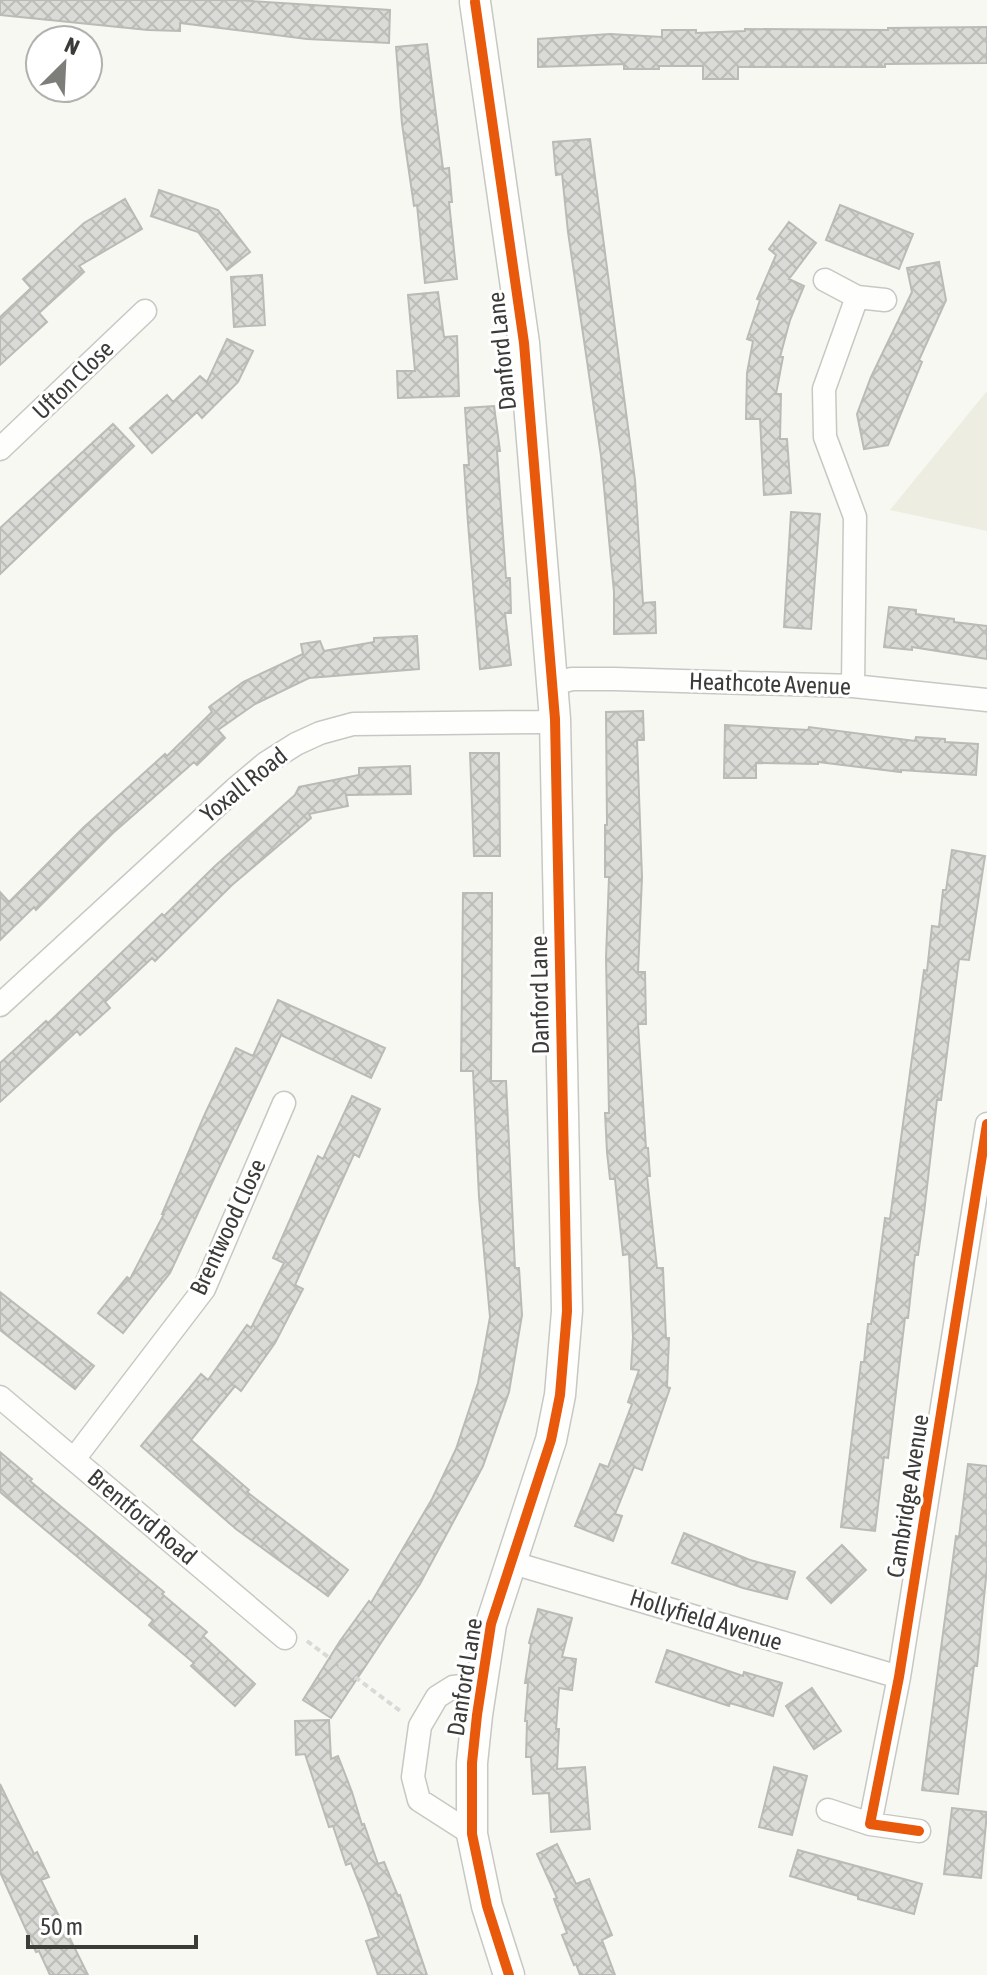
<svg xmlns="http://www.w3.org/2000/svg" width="987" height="1975" font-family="'Asap Condensed',sans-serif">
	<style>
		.built { fill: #edede2 }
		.building { fill: url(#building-cross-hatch); stroke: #babab6; stroke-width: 2 }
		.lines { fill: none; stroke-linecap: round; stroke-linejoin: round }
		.street-casing { stroke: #c7c7c4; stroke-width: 25 }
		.secondary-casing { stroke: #c7c7c4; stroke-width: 33 }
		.path { stroke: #d9d9d8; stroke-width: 4; stroke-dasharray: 6 4; stroke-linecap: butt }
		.street { stroke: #fefefd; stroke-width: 22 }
		.secondary { stroke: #fefefd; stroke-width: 30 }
		.cycleway-casing { stroke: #fff; stroke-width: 15 }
		.cycleway { stroke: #e8590c; stroke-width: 10 }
		.labels { text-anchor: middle; stroke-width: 6; stroke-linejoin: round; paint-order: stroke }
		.street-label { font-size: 24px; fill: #3b3b38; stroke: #fff }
	</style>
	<defs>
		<pattern id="building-cross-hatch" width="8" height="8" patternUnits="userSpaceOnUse" patternTransform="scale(2)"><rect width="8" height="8" fill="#dadad6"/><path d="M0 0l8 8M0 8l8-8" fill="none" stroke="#bcbcb8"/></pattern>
	</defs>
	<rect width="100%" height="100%" fill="#f8f8f3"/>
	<path class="built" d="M987,391V531L890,510Z"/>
	<path class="building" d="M0,0H236L390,10L389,43L307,39L180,23V31L148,30L0,15Z
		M987,27V63L885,64V67H738V79H703V66H659V69H624V64L538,67V39L610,34L662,37V30H696V33L745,31V29L888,30V28Z
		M427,44L443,169L449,168L452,202H449L457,279L425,283L417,205L414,206L402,124L396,47Z
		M590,139L635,480L643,603L655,602L656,633L614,634V592L601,456L568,232L562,174L556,175L553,142Z
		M159,190L218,210L250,252L227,270L198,232L151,216Z
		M125,199L142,229L79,266L84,272L39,313L47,322L0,365V317L31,288L23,279L84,223Z
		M840,205L913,234L899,269L826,240Z
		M789,222L816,243L789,279L804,286L790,320L780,357H783L776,394H781L780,439H787L791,493L764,495L760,419H746L747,373L753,341L747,339L760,300L757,299L776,255L769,249Z
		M939,262L946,300L919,360L922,362L888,445L864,449L857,414L871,377L912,292L907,268Z
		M262,275L265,325L234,327L231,277Z
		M438,292L444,337L457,336L459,396L398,398L397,371H415L408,295Z
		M227,339L253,351L238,382L202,418L197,412L152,453L130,428L167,395L173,402L200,376L207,382Z
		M494,406L500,451H497L506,578H510L511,613H505L511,665L480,669L468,523L464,465H469L465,408Z
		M113,424L134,446L0,574V528Z
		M791,512L820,514L811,629L784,627Z
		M889,607L916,610V614L954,619V622L987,626V659L912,647V650L884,647Z
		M417,636L419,669L309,678L255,704L218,730L225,738L197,765L194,762L113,833L36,910L34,907L0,940V892L9,902L84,827L165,754L167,756L212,712L209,707L243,682L303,654L301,644L320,641L324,651L374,642V638Z
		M643,711L644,740H637L642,877L638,972H645L646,1024H638L646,1148H648L650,1176H647L657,1268H663L666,1338H669L667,1387L670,1388L642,1470L634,1467L615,1514L622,1516L613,1541L575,1526L600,1464L608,1467L632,1404L628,1402L639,1370L631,1369L633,1337L629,1254L623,1255L615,1179H610L607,1152L605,1113H609L606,958L609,877H605V825H607L606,712Z
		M725,725L808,730L809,727L915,741L916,737L945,739V742L978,744L976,775L901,770V772L818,762V764L756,763V778H724Z
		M470,753H499L500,856H474Z
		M410,766L411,794L346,795L348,806L309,814L311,818L232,885L155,961L152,958L105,1002L110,1008L80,1035L77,1031L0,1102V1063L46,1021L48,1023L162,914L164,916L215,866L295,795L299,787L359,775V768Z
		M952,850L985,856L969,960L959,959L941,1100H937L924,1213L918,1255H915L908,1318H905L888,1458L884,1457L875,1531L841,1527L861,1362H864L868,1324H871L885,1218L890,1219L924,970L927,971L932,926L939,927L943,890H946Z
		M463,893H492L491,1081H506L515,1268H519L522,1315L509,1392L483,1466L420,1584L331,1718L303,1700L340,1641L369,1601L371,1603L432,1499L456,1449L478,1383L490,1317L479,1197L473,1071H461Z
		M278,1000L385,1048L371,1078L281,1035L170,1273L123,1333L98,1313L127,1277L130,1279L164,1214H162L204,1116L236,1048L253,1056Z
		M352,1096L380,1109L359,1157L354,1154L295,1285L303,1289L275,1343L241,1391L235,1386L191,1440L249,1490L247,1492L348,1570L328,1596L236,1529L141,1446L201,1374L208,1380L247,1325L251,1328L284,1263L273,1258L300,1197L318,1156L323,1159Z
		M0,1292L94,1366L75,1389L0,1330Z
		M0,1452L32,1479L30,1481L164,1592L162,1594L207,1632L203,1636L255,1684L235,1706L191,1666L194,1663L149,1625L153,1620L0,1492Z
		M968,1464L987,1466V1568L977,1666H974L958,1794L922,1790L956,1536L959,1537Z
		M684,1533L750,1560L795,1572L787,1599L743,1588L672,1563Z
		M842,1545L866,1570L831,1603L807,1578Z
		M538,1609L572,1618L562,1657L576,1659L572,1690L559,1688L556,1729H559L557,1769L585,1767L590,1829L551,1832L549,1793L533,1794L531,1757H526L527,1721H525L528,1683H525L531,1644L529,1643Z
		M667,1650L743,1676L744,1672L782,1683L773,1716L730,1703L729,1706L656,1682Z
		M812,1688L841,1731L814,1749L786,1706Z
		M329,1720L331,1759L338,1756L352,1792L362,1825L364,1824L378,1864L384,1862L398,1896L400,1895L427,1975H378L366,1941L379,1937L366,1900L351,1863L346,1865L333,1826L329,1827L305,1754L296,1755L295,1721Z
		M774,1767L807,1776L792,1835L759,1827Z
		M0,1784L34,1854L37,1852L49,1877L41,1880L88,1975H50L39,1951L36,1952L0,1872Z
		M952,1808L987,1812L981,1878L944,1874Z
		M557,1844L576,1884L589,1879L612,1935L602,1940L615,1975H580L576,1964L574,1965L562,1935L567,1933L554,1899L557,1898L537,1854Z
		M798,1850L922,1884L914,1914L858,1899V1896L790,1876Z"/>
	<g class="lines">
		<g class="street-casing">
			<path id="street" d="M825,280L857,297L885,300
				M0,449L145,311
				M552,684L572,679H615L853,686L987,700
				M853,686L855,517L825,437L824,389L857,297
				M0,1005L235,789L266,763L296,744L320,733L353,724L540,722L555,719
				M0,1397L285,1638
				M74,1459L204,1289L284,1103
				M513,1563L899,1677
				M828,1810L870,1824
				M919,1831L870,1824L899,1677L987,1124
				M472,1834L419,1800L413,1777L420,1726L437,1697L453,1687L480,1684"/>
		</g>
		<g class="secondary-casing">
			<path id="secondary" d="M475,2L524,343L555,719L567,1311L560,1395L551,1440L491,1624L477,1715L472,1763V1834L487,1906L509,1975"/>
		</g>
		<path class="path" d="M307,1641L403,1713"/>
		<use href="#street" class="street"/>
		<use href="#secondary" class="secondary"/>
		<g class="cycleway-casing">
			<path id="cycleway" d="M475,2L524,343L555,719L567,1311L560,1395L551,1440L491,1624L477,1715L472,1763V1834L487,1906L509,1975
				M919,1831L870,1824L899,1677L987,1124"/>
		</g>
		<use href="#cycleway" class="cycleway"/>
	</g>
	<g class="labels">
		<g class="street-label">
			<text transform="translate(502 351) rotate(-96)" y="8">Danford Lane</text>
			<text transform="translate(73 380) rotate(-44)" y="8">Ufton Close</text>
			<text transform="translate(770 684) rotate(2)" y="8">Heathcote Avenue</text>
			<text transform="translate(244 785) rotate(-39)" y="8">Yoxall Road</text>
			<text transform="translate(540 995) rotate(-91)" y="8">Danford Lane</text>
			<text transform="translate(228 1227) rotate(-65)" y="8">Brentwood Close</text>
			<text transform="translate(908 1496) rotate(-81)" y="8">Cambridge Avenue</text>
			<text transform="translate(142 1517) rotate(40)" y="8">Brentford Road</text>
			<text transform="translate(706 1620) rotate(17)" y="8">Hollyfield Avenue</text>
			<text transform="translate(465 1677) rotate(-81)" y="8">Danford Lane</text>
		</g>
	</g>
	<g transform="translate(64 64) rotate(24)"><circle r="38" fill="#ffffff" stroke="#b1b1af" stroke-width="2"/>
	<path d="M0-6L14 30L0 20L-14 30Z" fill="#7d7d79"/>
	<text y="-12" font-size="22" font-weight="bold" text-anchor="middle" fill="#3b3b38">N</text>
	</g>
	<path d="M28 1935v12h168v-12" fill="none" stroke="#3b3b38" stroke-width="4"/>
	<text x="40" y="1935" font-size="24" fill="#3b3b38" stroke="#ffffff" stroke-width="6" paint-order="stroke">50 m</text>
</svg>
